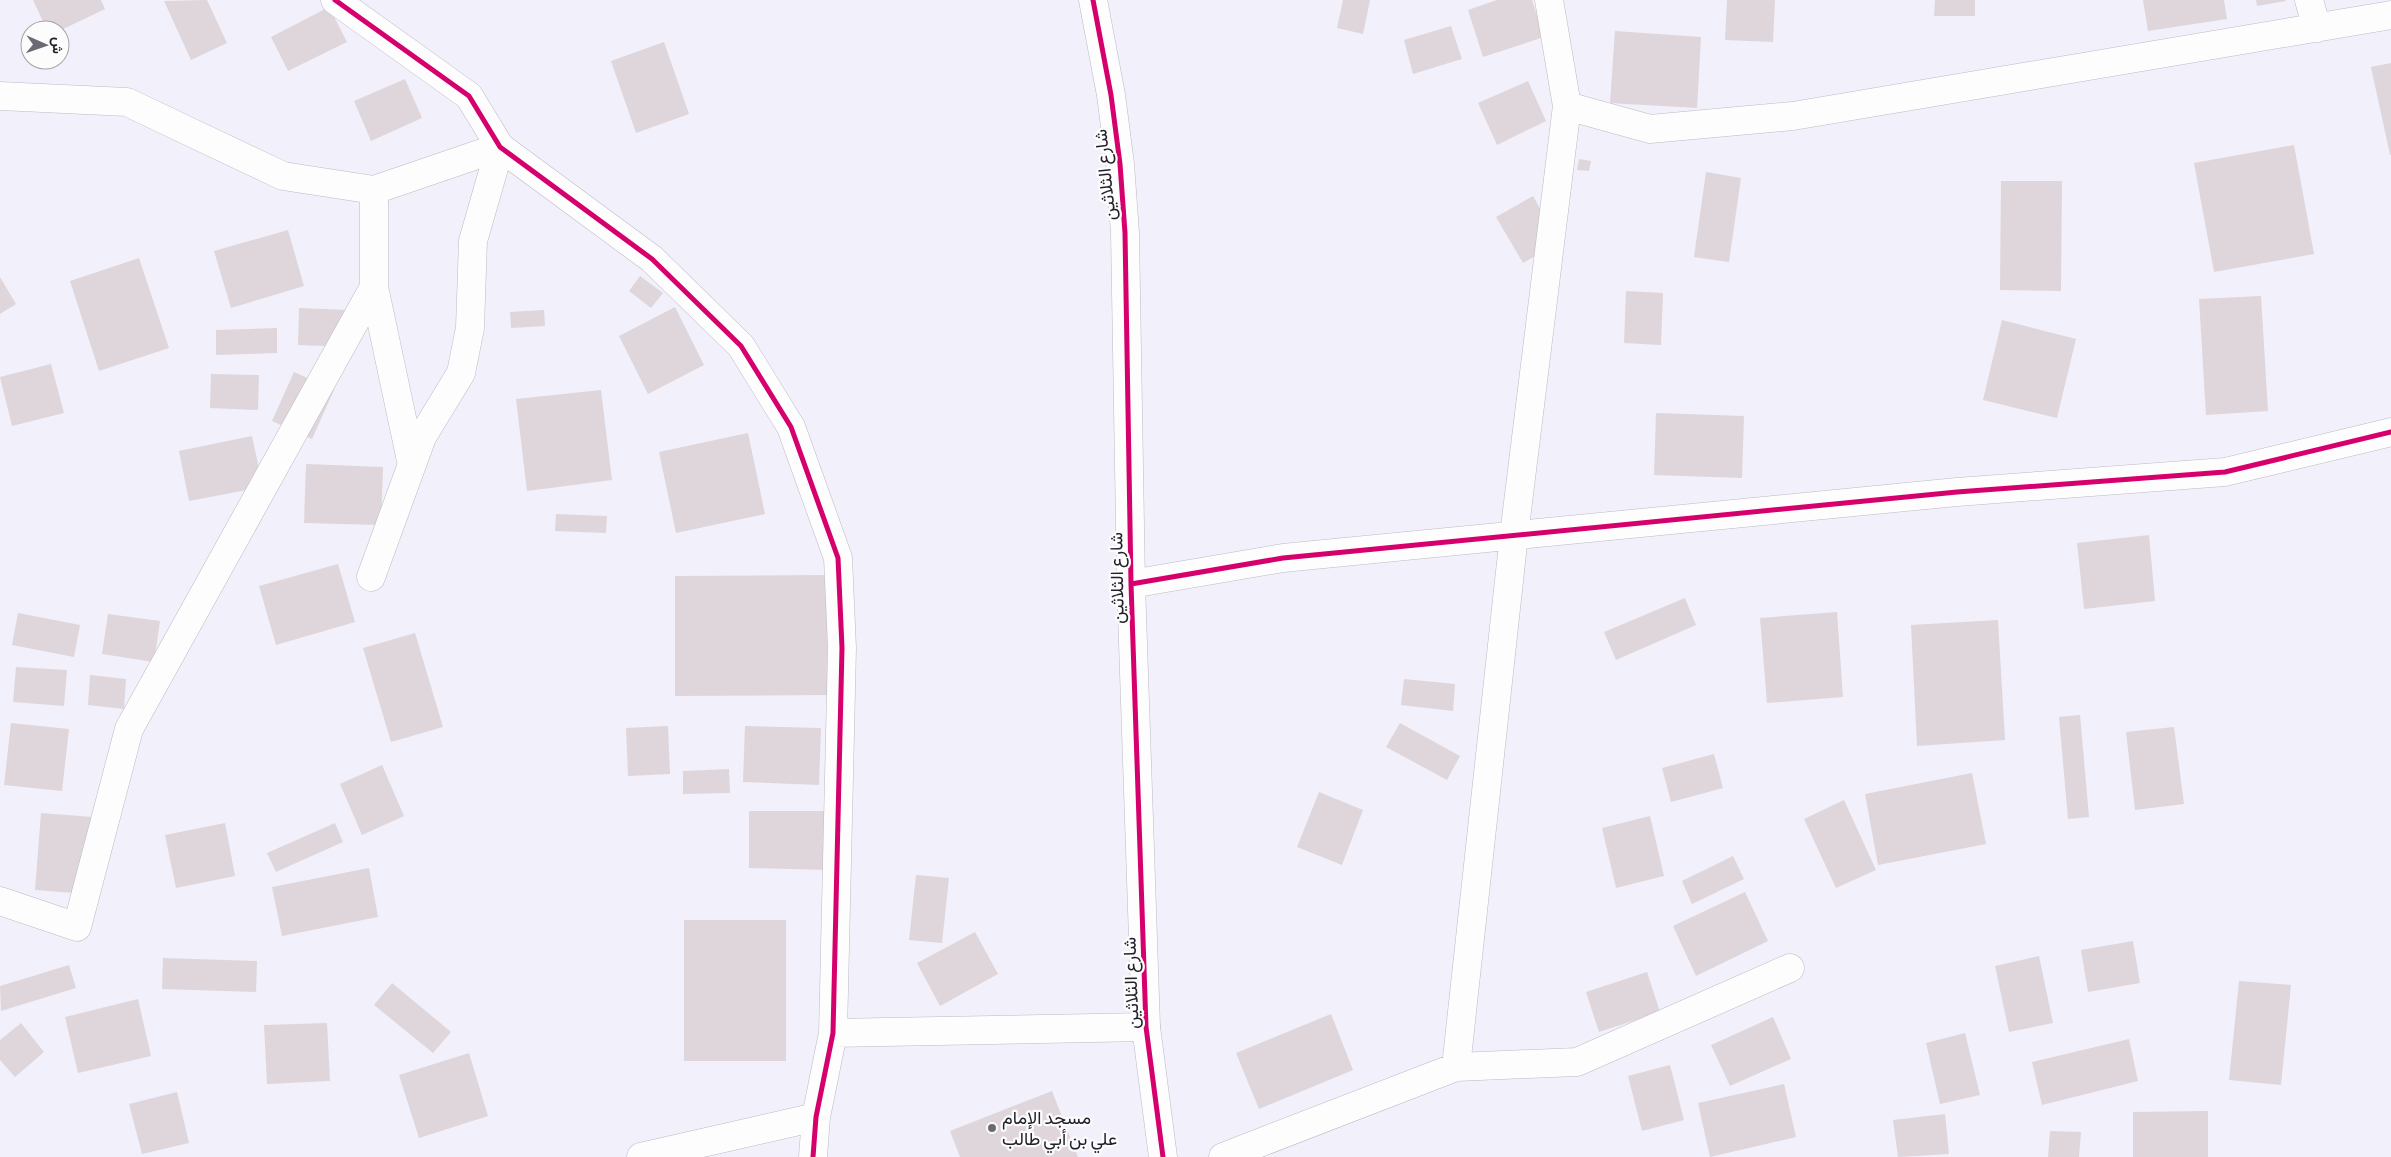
<svg xmlns="http://www.w3.org/2000/svg" width="2391" height="1157" font-family="'Alegreya Sans',Vazirmatn,sans-serif">
	<style>
		.building { fill: #ded6db }
		.lines { fill: none; stroke-linecap: round; stroke-linejoin: round }
		.street-casing { stroke: #bcbac4; stroke-width: 29 }
		.secondary-casing { stroke: #bcbac4; stroke-width: 29 }
		.street { stroke: #fdfdfe; stroke-width: 28 }
		.secondary { stroke: #fdfdfe; stroke-width: 28 }
		.cycleway-casing { stroke: #fcfcfc; stroke-width: 8 }
		.cycleway { stroke: #d6006c; stroke-width: 5 }
		.poi-dot { fill: #6b6973; stroke: #fcfcfc; stroke-width: 2 }
		.labels { text-anchor: middle; stroke-width: 4.5; stroke-linejoin: round; paint-order: stroke }
		.street-label { font-size: 18px; fill: #22202b; stroke: #fcfcfc }
		.poi-label { font-size: 18px; fill: #22202b; stroke: #fcfcfc; text-anchor: start }
	</style>
	<rect width="100%" height="100%" fill="#f2f0fa"/>
	<path class="building" d="M33,0H101L105,9L61,30H47Z
		M207,0L227,43L191,60L164,1Z
		M1343,0H1370L1363,34L1337,28Z
		M1497,0H1532L1544,37L1483,57L1468,10Z
		M1727,0H1775L1773,42L1725,40Z
		M1935,0H1975V16H1934Z
		M2143,0H2224L2227,19L2148,31Z
		M2256,0H2286V1L2257,6Z
		M329,7L347,42L288,71L271,37Z
		M1451,26L1462,59L1413,74L1404,40Z
		M1615,31L1701,37L1697,108L1610,103Z
		M664,42L689,114L636,133L611,61Z
		M2391,63V155H2390L2371,67Z
		M405,79L422,118L371,141L354,101Z
		M1528,81L1546,121L1497,145L1478,103Z
		M2294,145L2314,254L2214,272L2194,163Z
		M1579,159L1591,161L1589,171L1577,170Z
		M1706,172L1741,178L1729,262L1694,257Z
		M2001,181H2062L2061,291L2000,290Z
		M1533,196L1559,242L1523,263L1496,217Z
		M288,230L304,286L231,308L214,251Z
		M139,258L169,348L99,371L70,281Z
		M640,276L663,293L651,308L629,291Z
		M0,277L16,304L0,314Z
		M1626,291L1663,293L1661,345L1624,343Z
		M2261,296L2268,411L2206,415L2199,299Z
		M675,307L704,365L648,394L619,336Z
		M299,308L350,310L349,347L298,345Z
		M544,310L545,326L511,328L510,312Z
		M2002,320L2076,339L2057,418L1983,400Z
		M277,328V353L216,355V330Z
		M51,364L64,413L12,426L0,377Z
		M294,372L334,390L312,439L272,421Z
		M211,374L259,375L258,410L210,408Z
		M601,390L612,480L527,491L516,399Z
		M1656,413L1744,416L1742,478L1654,475Z
		M748,433L765,514L676,533L659,452Z
		M252,436L263,487L189,501L179,451Z
		M306,464L383,467L381,525L304,523Z
		M556,514L607,516L606,533L555,531Z
		M2149,535L2155,601L2084,609L2077,543Z
		M338,564L355,622L276,645L259,586Z
		M827,575L828,695L675,696V576Z
		M1685,598L1696,625L1616,660L1604,632Z
		M1837,612L1843,697L1767,703L1760,618Z
		M18,613L80,625L74,657L12,645Z
		M108,614L160,621L154,662L102,654Z
		M1998,620L2005,740L1917,746L1911,625Z
		M415,633L443,727L391,742L363,648Z
		M16,667L67,670L64,706L13,702Z
		M90,675L126,679L124,709L88,705Z
		M1404,679L1455,684L1453,711L1401,705Z
		M2080,715L2089,817L2068,819L2059,717Z
		M11,723L69,729L62,791L4,785Z
		M1400,723L1460,756L1447,780L1386,747Z
		M668,726L670,774L628,776L626,728Z
		M745,726L821,728L819,785L743,782Z
		M2174,727L2184,804L2135,810L2126,732Z
		M1714,754L1723,788L1671,802L1662,768Z
		M382,765L404,816L362,835L340,784Z
		M729,769L730,793L683,794V771Z
		M1972,773L1986,844L1878,865L1865,794Z
		M1319,792L1363,810L1342,865L1297,847Z
		M1844,800L1876,870L1836,888L1804,819Z
		M749,811H829L828,870L749,868Z
		M41,813L105,818L100,895L35,890Z
		M1650,816L1664,876L1616,888L1602,828Z
		M225,823L235,876L176,888L165,835Z
		M335,823L343,842L276,872L267,853Z
		M1733,856L1744,879L1692,904L1682,881Z
		M369,868L378,917L282,936L272,887Z
		M916,875L949,878L942,943L909,940Z
		M1745,892L1768,941L1696,976L1673,926Z
		M684,920H786V1061H684Z
		M975,932L998,974L940,1006L917,963Z
		M2133,941L2140,983L2088,992L2081,950Z
		M2039,956L2053,1023L2009,1032L1995,966Z
		M163,958L257,961L256,992L162,989Z
		M69,965L76,988L1,1011L0,986Z
		M1647,972L1660,1012L1599,1032L1586,992Z
		M2239,981L2291,985L2281,1085L2229,1080Z
		M392,983L451,1032L433,1053L374,1005Z
		M138,999L151,1056L78,1073L65,1017Z
		M1331,1014L1353,1070L1259,1109L1236,1053Z
		M1773,1017L1791,1059L1730,1086L1711,1045Z
		M21,1023L44,1052L15,1077L0,1060V1040Z
		M327,1023L330,1081L267,1084L264,1025Z
		M1965,1033L1980,1095L1940,1104L1926,1043Z
		M2129,1039L2138,1081L2042,1105L2032,1062Z
		M469,1053L488,1116L419,1138L399,1075Z
		M1670,1065L1684,1120L1642,1131L1628,1076Z
		M1784,1084L1796,1137L1710,1157L1698,1103Z
		M1052,1091L1078,1157H960L950,1131Z
		M177,1092L189,1143L142,1154L129,1104Z
		M2208,1111V1157H2133V1112Z
		M1945,1114L1949,1154L1898,1157L1893,1120Z
		M2050,1131L2081,1132L2079,1157H2048Z"/>
	<g class="lines">
		<g class="street-casing">
			<path id="street" d="M335,0L469,96L500,147L652,259L741,346L791,427L838,558L842,648L833,1033L816,1117L813,1157
				M2309,0L2317,28
				M0,96L127,102L283,176L374,190
				M1567,106L1650,129L1793,116L2391,15
				M374,287V190L500,147
				M371,577L422,437L461,373L470,328L473,241L500,147
				M1131,584L1283,558L1957,492L2225,472L2391,432
				M0,901L77,927L129,729L374,287L412,465
				M833,1033L1146,1027
				M1456,1067L1514,535L1567,106L1549,0
				M641,1157L816,1117
				M1223,1157L1456,1067L1577,1062L1790,968"/>
		</g>
		<g class="secondary-casing">
			<path id="secondary" d="M1093,0L1111,95L1120,164L1125,233L1131,584L1146,1027L1163,1157"/>
		</g>
		<use href="#street" class="street"/>
		<use href="#secondary" class="secondary"/>
		<g class="cycleway-casing">
			<path id="cycleway" d="M335,0L469,96L500,147L652,259L741,346L791,427L838,558L842,648L833,1033L816,1117L813,1157
				M1093,0L1111,95L1120,164L1125,233L1131,584L1146,1027L1163,1157
				M1131,584L1283,558L1957,492L2225,472L2391,432"/>
		</g>
		<use href="#cycleway" class="cycleway"/>
	</g>
	<circle class="poi-dot" cx="992" cy="1128" r="5"/>
	<g class="labels">
		<g class="street-label">
			<text transform="translate(1105 175) rotate(-96)" y="6">شارع الثلاثين</text>
			<text transform="translate(1117 578) rotate(-91)" y="6">شارع الثلاثين</text>
			<text transform="translate(1131 983) rotate(-92)" y="6">شارع الثلاثين</text>
		</g>
		<g class="poi-label">
			<text x="1002" y="1124">مسجد الإمام<tspan x="1002" dy="21">علي بن أبي طالب</tspan></text>
		</g>
	</g>
	<g transform="translate(45 45) rotate(92)"><circle r="24" fill="#fcfcfc" stroke="#a5a4a8"/>
	<path d="M0-4L9 19L0 12L-9 19Z" fill="#6b6973"/>
	<text y="-8" font-size="14" font-weight="bold" text-anchor="middle" fill="#22202b">ش</text>
	</g>
</svg>
